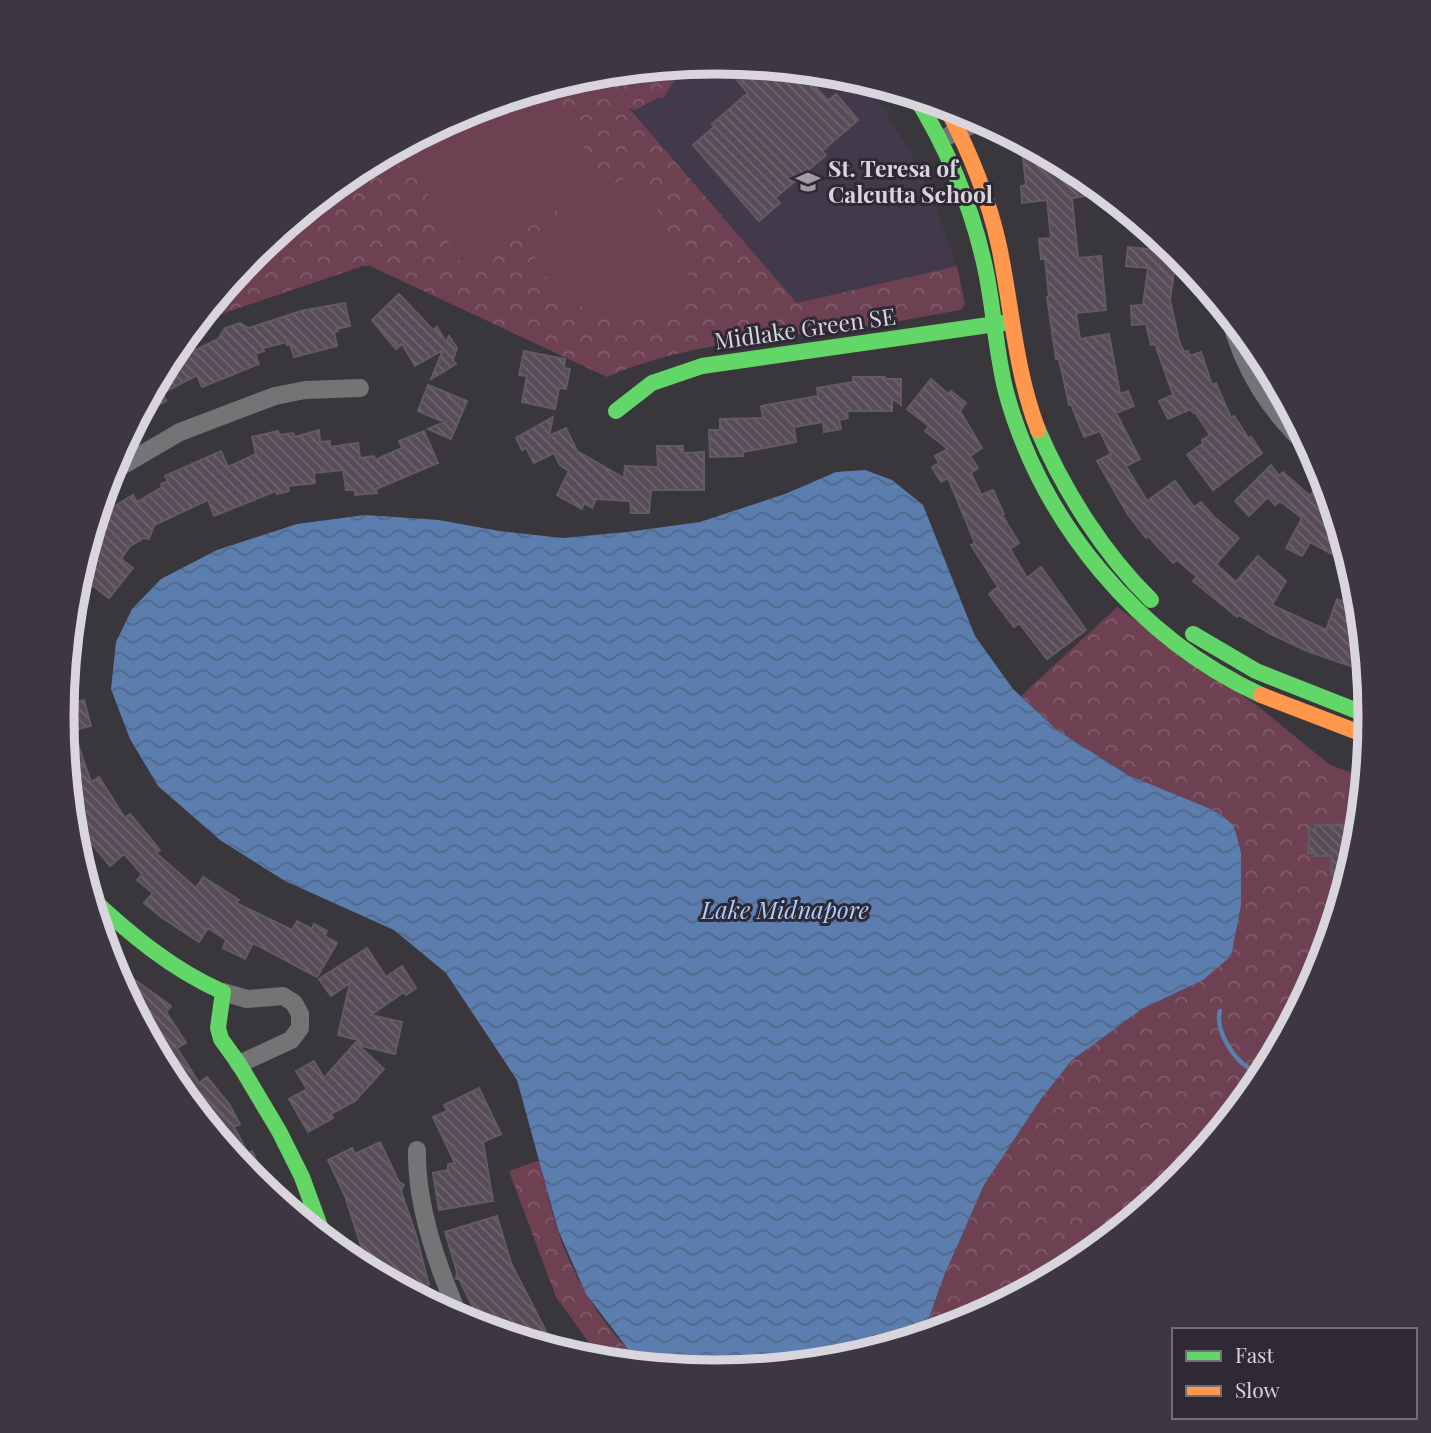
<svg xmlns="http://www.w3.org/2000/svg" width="1431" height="1433" font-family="'Playfair Display',serif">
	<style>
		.built { fill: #423a4a }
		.forest { fill: url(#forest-crowns) }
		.pitch { fill: #6e4152 }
		.water { fill: url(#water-waves) }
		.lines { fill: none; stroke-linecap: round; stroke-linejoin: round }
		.stream { stroke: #5b7eaf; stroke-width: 4.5 }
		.building { fill: url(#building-back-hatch); stroke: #605c61; stroke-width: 2 }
		.street { stroke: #747477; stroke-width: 18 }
		.fast { stroke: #63d668; stroke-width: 16 }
		.slow { stroke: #ff974d; stroke-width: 16 }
		.labels { text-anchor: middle; stroke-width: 6; stroke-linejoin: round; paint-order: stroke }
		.poi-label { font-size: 23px; font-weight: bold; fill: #d9d5dd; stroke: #2e2934; text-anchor: start }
		.street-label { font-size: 23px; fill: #d9d5dd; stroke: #2e2934 }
		.water-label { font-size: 24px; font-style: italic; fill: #accdfb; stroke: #2e2934 }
		.rim { fill: none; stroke: #d9d5dd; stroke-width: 9 }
	</style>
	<defs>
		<pattern id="forest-crowns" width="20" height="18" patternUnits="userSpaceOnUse" patternTransform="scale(1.75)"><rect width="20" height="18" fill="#6e4152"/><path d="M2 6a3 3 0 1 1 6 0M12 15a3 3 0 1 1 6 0" fill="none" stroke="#825c6a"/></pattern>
		<pattern id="water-waves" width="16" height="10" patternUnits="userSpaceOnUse" patternTransform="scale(1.75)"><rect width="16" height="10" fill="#5b7eaf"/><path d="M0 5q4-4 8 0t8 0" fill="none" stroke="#526889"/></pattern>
		<pattern id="building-back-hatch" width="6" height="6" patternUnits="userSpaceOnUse" patternTransform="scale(1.75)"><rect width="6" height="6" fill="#574c57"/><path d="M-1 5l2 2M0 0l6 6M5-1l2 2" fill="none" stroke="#6f656f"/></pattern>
	</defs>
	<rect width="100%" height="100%" fill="#39363c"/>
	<path class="built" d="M715,61L843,74L862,79L877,98L909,150L938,213L957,266L797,303L617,93L634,69Z"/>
	<path class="forest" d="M661,67L677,76L663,99L659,97L635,110L629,108L797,303L957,266L965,305L960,310C923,316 886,325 849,329C766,339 684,343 607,377L370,266H363L195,323L253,253L352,172L465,111L587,74Z
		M1117,607L1259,707L1330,765L1364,777L1357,845L1320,967L1260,1081L1178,1180L1079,1261L966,1322L923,1335L944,1276L984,1185L1041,1099L1072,1060L1142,1009L1203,980L1241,905L1218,812L1128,775L1057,730L1021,696Z
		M540,1160C545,1183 550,1206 557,1229C574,1279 604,1331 645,1365L602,1361L556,1297L509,1171Z"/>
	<path class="pitch" d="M524,93C562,109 586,144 600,182L470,266L456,259L406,143L465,111Z
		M632,173L642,177L698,295C632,340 554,319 529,241Z
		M298,216L299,240L252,254L253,253Z"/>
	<path class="water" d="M865,470L892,480L923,505L975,636L1013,689L1057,730L1128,775L1218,812L1234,826L1241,853V905L1231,956L1203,980L1142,1009L1072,1060L1041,1099L984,1185L944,1276L923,1335L844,1359L716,1372L645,1365L631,1353L586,1294L558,1230L517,1080L446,973L394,930L285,881L220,840L158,786L130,739L111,689L116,642L132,609L161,579L217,550L297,524L365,515L439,520L499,531L563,538L627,532L700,522L785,494L836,472Z"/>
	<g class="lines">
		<path class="stream" d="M1220,1011C1215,1029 1232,1058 1249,1068C1253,1071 1259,1070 1265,1071"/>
	</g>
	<path class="building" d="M722,62L801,70L828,101L836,94L858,120L822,151L826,155L775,198L780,203L759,221L693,145L714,127L712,124L748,93Z
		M1035,148L1079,171L1105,193L1072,198L1078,258L1101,256L1106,310L1076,313L1080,339L1109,334L1120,394L1128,391L1134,406L1116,413L1140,459L1126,466L1147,501L1175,481L1194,507L1201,502L1214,517L1239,538L1216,564L1236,582L1258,556L1286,581L1272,605L1326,630L1337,599L1359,607L1365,671L1307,651L1271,634L1239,615L1237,617L1193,581L1197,577L1177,560L1173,563L1148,536L1146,538L1127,513L1097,461L1111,454L1100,431L1084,437L1071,404L1069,405L1059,359H1056L1047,297L1049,296L1045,259H1041L1039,239L1051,238L1047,200L1022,203L1021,186L1026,185L1022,149Z
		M1145,226L1178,253L1187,264L1174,272L1170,300L1179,341L1184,352L1188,351L1189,356L1201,352L1212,385L1216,383L1231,418L1234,416L1249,439L1251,437L1262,453L1213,490L1187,455L1203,443L1202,440L1210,435L1195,412L1193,413L1191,409L1168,419L1159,401L1173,395L1155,344L1151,345L1146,324L1132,325L1131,306L1143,305L1148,268L1126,266L1128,247L1158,250L1143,228Z
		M399,294L433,330L437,327L446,342L449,336L457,348L453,360L456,364L431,379L443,350L415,366L402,344L396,349L372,320Z
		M345,303L350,326L337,329L338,331L334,332L337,346L294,357L290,344L287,345V342L263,348L264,351L255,354L259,364L202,387L197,375L163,393L166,401L138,415L165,365L218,339L225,328L240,323L249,328L301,311Z
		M524,351L565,359L564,368L570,369L566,389L559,388L555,409L522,402L527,376L519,375Z
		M853,377H885V379H901V405L892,398V411H847L848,418L839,420L841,429L824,432L823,422L794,427L796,442L743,452V456L710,457L709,430H720V419L763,418L761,406L818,396L817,388L853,382Z
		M931,379L948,394L951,391L966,403L960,411L982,448L970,456L978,468L971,473L981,495L993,490L1004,514L1002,515L1019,543L1010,549L1027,578L1041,567L1086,630L1047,659L1019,623L1014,627L989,594L998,587L971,545L975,543L948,478L941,482L932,467L939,463L935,456L948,449L925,431L929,426L907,409Z
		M428,385L467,401L451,439L428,429L444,422L418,411Z
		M553,417L549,436L566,428L577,451L624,478L625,466L658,467L657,446H683V453L704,452V490H651L649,513H631L630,501L596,499L592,508L584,503L582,509L557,495L569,471L560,465L554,453L534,463L526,448L522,450L516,438Z
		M319,430L320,442L330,441V447L358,443L360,458L374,456L375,460L402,448L399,441L424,431L438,463L376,489L377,493L355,495V490H346L343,470L314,473L315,483L288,486L289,491L277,494L276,491L214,516L208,500L154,525L149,539L144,538L130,546L121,559L133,568L109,598L88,582L75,618L71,616L74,588L95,518L133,495L137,502L162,487L161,484L168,481L165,476L221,451L228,467L256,454L252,437L278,431L279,435L293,433L295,437Z
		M1271,465L1279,476L1283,472L1310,496L1313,492L1333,508L1350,564L1310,542L1302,556L1286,548L1302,518L1280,501L1275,505L1268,497L1249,516L1235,501Z
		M84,700L91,726L73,730L91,782L99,777L125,818L130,814L160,850L156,853L196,888L203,877L239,900L236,903L292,930L297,921L312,929L314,924L327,931L325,936L337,943L317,977L253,943L245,959L223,948L226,940L208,928L199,942L161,917L144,903L153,893L137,880L142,874L124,854L110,866L92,844L74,816L85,810L68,781L61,718L62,706Z
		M1315,825L1359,826L1357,845L1348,876L1331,874L1332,856H1315V853H1308L1309,829H1315Z
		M367,948L386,977L402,966L416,988L406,995L404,992L371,1015L402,1022L395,1054L358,1045L384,1069L355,1101L331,1114L333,1118L308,1132L289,1099L307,1089L296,1071L314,1061L324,1078L358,1040L338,1035L350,983L331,996L319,979Z
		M109,961L171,1006L166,1012L186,1043L177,1048L199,1083L207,1077L229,1104L240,1124L234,1127L248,1153L252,1151L261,1170L249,1176L172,1081Z
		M479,1088L501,1134L483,1142L493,1201L439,1210L433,1173L448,1170V1164L455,1163L433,1117L447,1111L444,1105Z
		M380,1142L399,1182L404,1185L401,1191L416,1235L429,1285L425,1286L434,1306L369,1271L345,1196L328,1160L352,1148L355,1154Z
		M497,1216L511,1263L555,1349L504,1334L495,1316L481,1323L459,1279H456L457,1272L445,1232Z"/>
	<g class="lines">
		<path class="street" d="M950,135L982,120
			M1229,315C1244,371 1269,411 1312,450
			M108,474L180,432L275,396L305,390L360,388
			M223,992L247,999L283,996L294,1003L300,1014V1028L291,1040L239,1064
			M417,1150C416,1207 438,1267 460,1319"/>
		<path class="fast" d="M915,96C949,151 973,209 986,272C994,311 996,353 1006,392C1042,523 1138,638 1261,695
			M616,411L652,383L702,366L1010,322
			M1038,430C1064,491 1104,554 1151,600
			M1193,634L1256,671L1370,716
			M89,896C130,934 171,969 223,992L218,1028L221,1039L239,1064L279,1131L302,1177L325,1240"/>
		<path class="slow" d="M945,105C969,150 988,196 999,246C1012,308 1015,370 1038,430
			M1261,695L1368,736"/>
	</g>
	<defs>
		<g id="school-bare" transform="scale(1.89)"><path d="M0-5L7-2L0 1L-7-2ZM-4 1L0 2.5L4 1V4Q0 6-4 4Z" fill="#a19da5" stroke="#2e2934" stroke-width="2.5" paint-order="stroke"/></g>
	</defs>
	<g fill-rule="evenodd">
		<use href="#school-bare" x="808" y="182"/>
	</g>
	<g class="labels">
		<g class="poi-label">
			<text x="828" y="177">St. Teresa of<tspan x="828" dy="26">Calcutta School</tspan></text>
		</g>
		<g class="street-label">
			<text transform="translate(805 329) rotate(-8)" y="8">Midlake Green SE</text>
		</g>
		<g class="water-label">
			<text x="785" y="919">Lake Midnapore</text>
		</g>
	</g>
	<path d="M0 0H1431V1433H0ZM716 74H716A642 642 0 0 1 1358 716V718A642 642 0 0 1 716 1360H716A642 642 0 0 1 74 718V716A642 642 0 0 1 716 74Z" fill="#3c3742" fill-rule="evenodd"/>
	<path class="rim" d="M716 74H716A642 642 0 0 1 1358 716V718A642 642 0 0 1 716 1360H716A642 642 0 0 1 74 718V716A642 642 0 0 1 716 74Z"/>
	<rect x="1172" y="1328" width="245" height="91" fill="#2e2934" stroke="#726e78" stroke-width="2"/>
	<rect x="1186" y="1351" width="35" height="10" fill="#63d668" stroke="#726e78" stroke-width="2"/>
	<text x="1235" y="1363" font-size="21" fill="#d9d5dd">Fast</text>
	<rect x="1186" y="1386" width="35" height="10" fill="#ff974d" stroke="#726e78" stroke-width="2"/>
	<text x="1235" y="1398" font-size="21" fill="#d9d5dd">Slow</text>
</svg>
